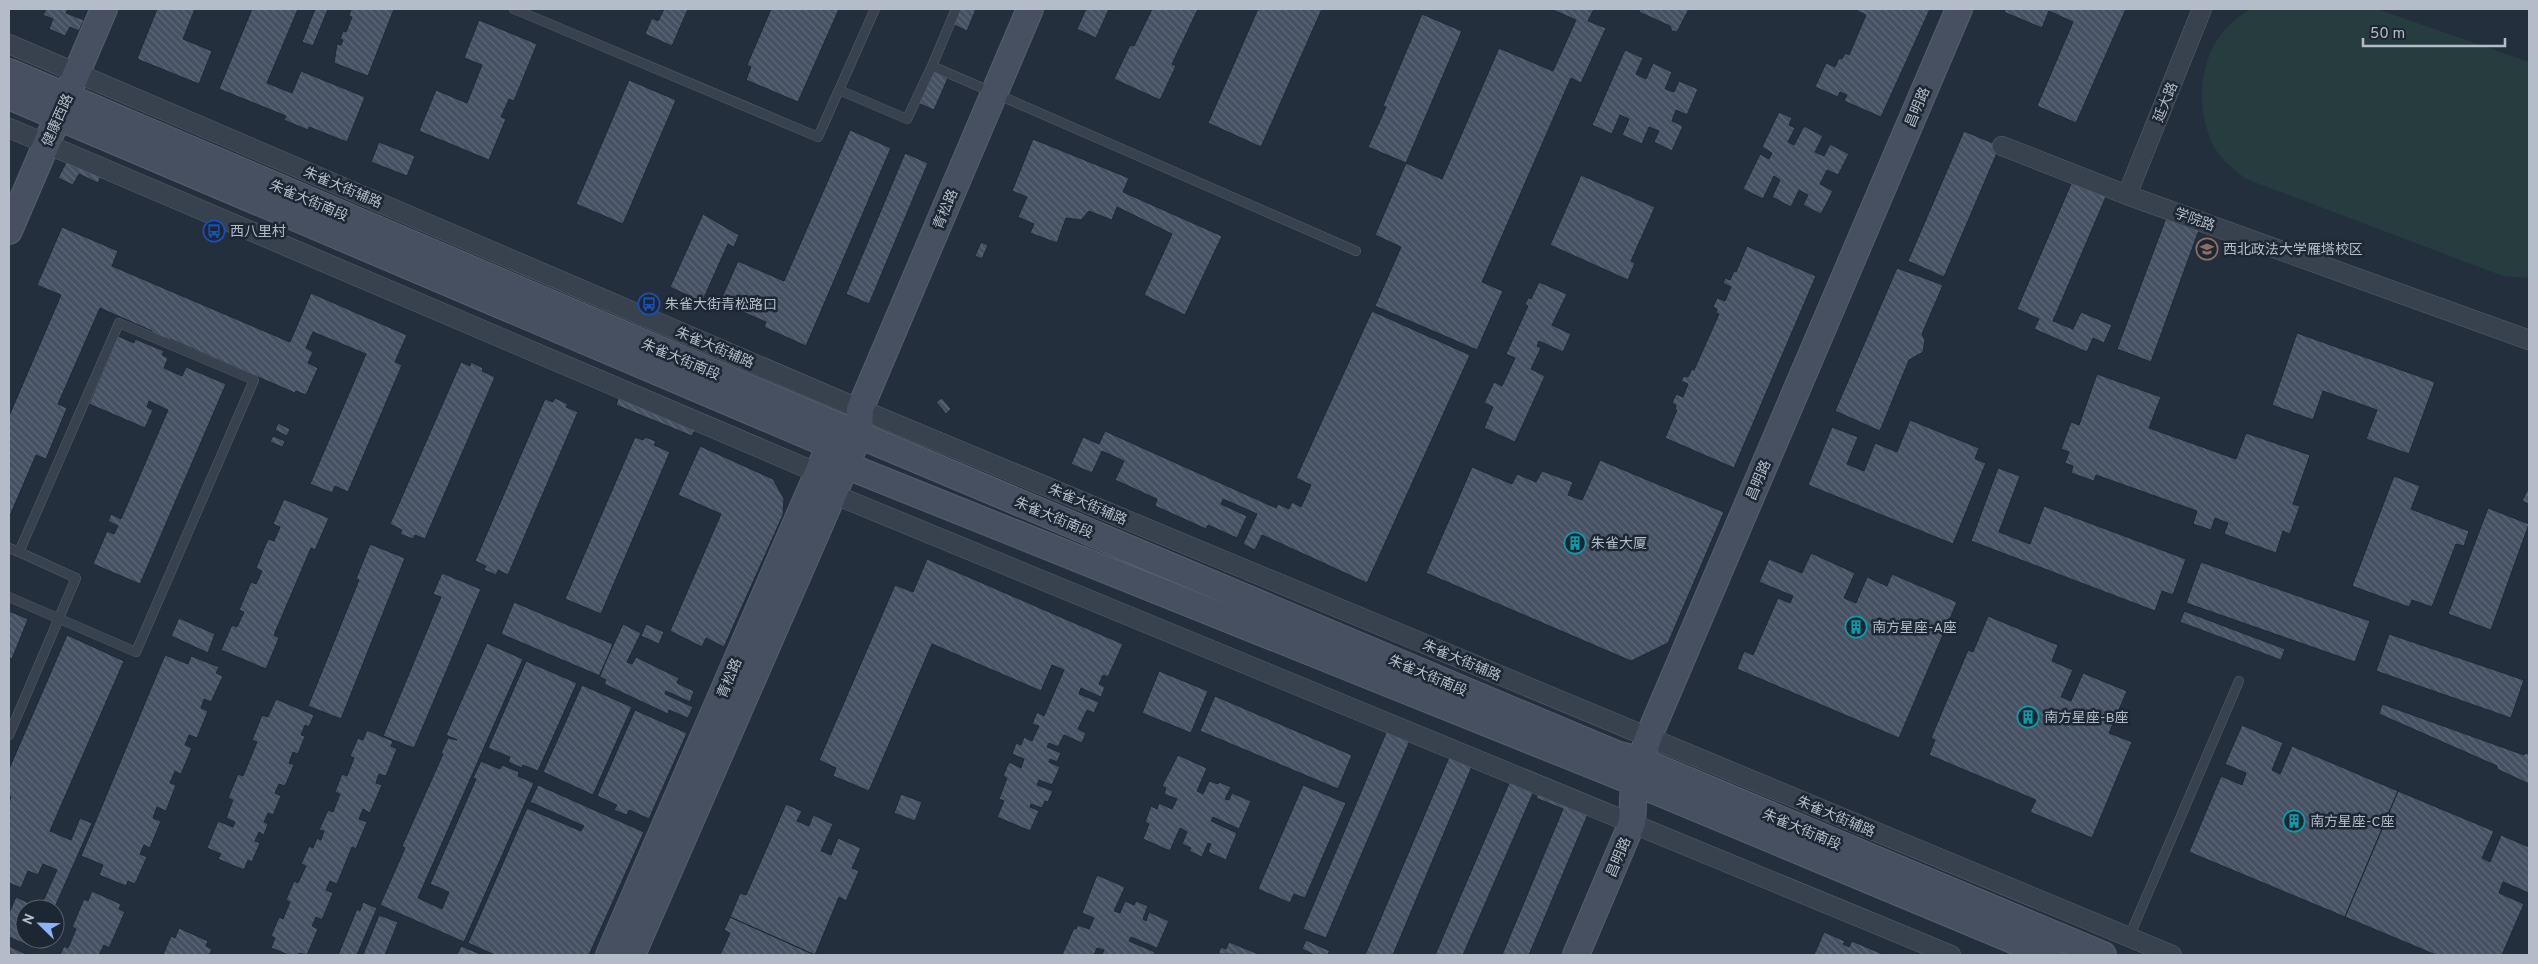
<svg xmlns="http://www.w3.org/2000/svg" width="2538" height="964" font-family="Overpass,'Noto Sans SC',sans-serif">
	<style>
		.grass { fill: #263c3f }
		.building { fill: url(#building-back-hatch); stroke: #1f2835 }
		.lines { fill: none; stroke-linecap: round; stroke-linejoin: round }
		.lane-casing { stroke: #565f6c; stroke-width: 10 }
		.street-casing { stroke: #565f6c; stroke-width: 20 }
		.secondary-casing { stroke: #565f6c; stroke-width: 28 }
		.lane { stroke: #38414e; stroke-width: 9 }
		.street { stroke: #38414e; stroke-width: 19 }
		.secondary { stroke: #465061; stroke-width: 26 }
		.labels { text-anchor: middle; stroke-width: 5; stroke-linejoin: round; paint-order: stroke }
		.street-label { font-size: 14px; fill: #b4bcc9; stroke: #1d2633 }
		.poi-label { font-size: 14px; fill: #b4bcc9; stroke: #1d2633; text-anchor: start }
	</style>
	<defs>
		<pattern id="building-back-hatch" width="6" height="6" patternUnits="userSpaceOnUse" patternTransform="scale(1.25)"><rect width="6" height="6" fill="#455162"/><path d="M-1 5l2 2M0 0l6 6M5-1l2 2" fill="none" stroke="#5d6877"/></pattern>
	</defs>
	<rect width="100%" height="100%" fill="#242f3e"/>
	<path class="grass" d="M2252,9H2377L2529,62V278L2503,276L2246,179C2233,169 2219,158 2212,143C2191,96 2202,33 2252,9Z"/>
	<path class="building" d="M46,9H68L66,13L84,20L79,31L70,27L65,36L49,29L53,19L43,15Z
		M157,9H195L183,39L212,51L199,84L137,59Z
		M252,9H298L267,83L292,93L301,71L365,97L347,142L309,127L308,130L284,120L286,116L219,89Z
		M315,9H328L313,46L302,42Z
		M351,9H394L368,76L334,63L337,44L341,45L343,40L340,39L343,31L346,32L352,17L349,16Z
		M664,9H688L672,46L645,34L652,18L658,21Z
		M771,9H839L798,102L746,80L751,67L747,65Z
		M958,9H976L967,31L952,24Z
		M1086,9H1113L1112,11L1109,9L1096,38L1077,29Z
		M1152,9H1198L1172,64L1176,66L1160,100L1114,79L1130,45L1134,46Z
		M1258,9H1322L1261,147L1208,123Z
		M1551,9H1594L1588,21L1606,28L1581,83L1571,78L1482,282L1503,291L1477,350L1375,306L1401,247L1375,235L1406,163L1442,179L1499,48L1553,71L1576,20Z
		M1640,9H1689L1677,32L1672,31L1670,26L1639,12Z
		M1858,9H1930L1881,117L1844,101L1847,95L1840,92L1838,97L1815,87L1826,63L1835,67L1839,58L1842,59L1845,53L1849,55L1866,15L1857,11Z
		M2006,9H2126L2076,123L2037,106L2073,22L2049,11L2042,28L2004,12Z
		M1422,14L1462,31L1406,163L1368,147L1386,107L1383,106Z
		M479,20L537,44L514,101L509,99L501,117L506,119L489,160L419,131L436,90L467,103L482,65L464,58Z
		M1625,50L1643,58L1636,74L1646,79L1653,63L1672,72L1665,89L1674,92L1679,81L1698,89L1687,115L1676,110L1672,121L1683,126L1672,151L1654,142L1659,131L1649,127L1642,144L1622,135L1629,119L1620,115L1612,134L1592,125Z
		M933,71L948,78L934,110L918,103Z
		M629,80L676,100L623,224L576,204Z
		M1779,112L1792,118L1789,125L1795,128L1788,142L1794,145L1804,126L1823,136L1815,152L1824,156L1830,144L1849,154L1838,175L1827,170L1820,184L1833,191L1821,214L1803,205L1808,195L1799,190L1791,207L1772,197L1780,180L1774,176L1763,199L1743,189L1760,154L1769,159L1772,153L1762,147Z
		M850,130L891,148L806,346L764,327L766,322L720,302L738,261L784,281Z
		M1964,131L2000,146L1944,277L1908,261Z
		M1033,139L1129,178L1123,192L1222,236L1185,315L1144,295L1172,234L1117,207L1112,220L1089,211L1081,220L1066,218L1057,243L1030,233L1034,224L1018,217L1027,197L1012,191Z
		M379,142L415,156L407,176L371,162Z
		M71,153L104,169L98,183L79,174L73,185L58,178Z
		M905,153L928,163L869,304L846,294Z
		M1581,175L1655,207L1631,261L1635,263L1628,280L1550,245Z
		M2074,177L2108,192L2053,321L2073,329L2081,312L2112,325L2104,343L2093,338L2087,352L2034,329L2039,319L2017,309Z
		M703,214L739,235L734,247L728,244L702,302L670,287Z
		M2166,218L2199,230L2151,362L2117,349Z
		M62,227L118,251L112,266L290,342L311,293L407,335L395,362L402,365L348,492L335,486L332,493L310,484L366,354L313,332L306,348L313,352L308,363L318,368L306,395L296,391L295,393L170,339L167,346L149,339L152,331L100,308L58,404L67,408L46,459L36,455L9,518V416L61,295L37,285Z
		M981,242L988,245L982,259L975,256Z
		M1747,246L1816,276L1734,468L1665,438L1677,410L1675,409L1676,405L1672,403L1676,394L1683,397L1688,384L1681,381L1684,376L1688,377L1692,369L1694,370L1719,314L1716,313L1717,309L1713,307L1717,298L1725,301L1731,287L1723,283L1725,278L1730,280L1734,271L1736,272Z
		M1897,268L1943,285L1922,334L1925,340L1923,352L1909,360L1880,431L1835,411Z
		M1539,282L1567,294L1552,325L1571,334L1563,352L1539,341L1537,346L1541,348L1531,369L1545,376L1515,442L1484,428L1493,407L1484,403L1494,382L1502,386L1515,358L1506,354L1528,306L1525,304L1528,298L1531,299Z
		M1372,311L1470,355L1367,583L1262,535L1255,550L1243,544L1257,514L1223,499L1221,504L1247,516L1237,538L1208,525L1206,529L1155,506L1157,499L1115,480L1124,461L1102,451L1092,473L1071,464L1083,437L1099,444L1105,431L1276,508L1278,504L1289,509L1292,502L1301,507L1311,485L1296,478Z
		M2297,333L2435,382L2409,454L2366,439L2377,410L2323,391L2313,420L2272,405Z
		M118,336L134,343L135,339L164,351L162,355L168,358L164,368L182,376L186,367L226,384L140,584L93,564L107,531L114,534L118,526L108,521L111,514L121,519L168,410L149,401L147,407L153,410L145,428L89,404Z
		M461,362L470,366L471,362L483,368L482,371L495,377L425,539L415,535L413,539L400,534L402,530L390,524Z
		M2097,374L2161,397L2149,428L2236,459L2246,433L2310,455L2293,504L2300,506L2290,534L2283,531L2276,553L2224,534L2228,523L2215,518L2211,530L2193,524L2197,511L2096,475L2094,481L2071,473L2073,466L2065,463L2069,452L2061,449L2071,422L2079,425Z
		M619,396L696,428L692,436L616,405Z
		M555,398L568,404L566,407L578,412L508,575L498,570L496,575L484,570L486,566L475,561L545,399L553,402Z
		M942,398L951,409L946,414L936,402Z
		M1910,420L1979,448L1975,459L1986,463L1953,544L1808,485L1832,427L1858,437L1847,464L1864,471L1875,443L1897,452Z
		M278,423L290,429L287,436L275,430Z
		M273,436L285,441L283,447L270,442Z
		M635,437L643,440L645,437L656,441L654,445L670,452L601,614L565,599Z
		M700,446L773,479L784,499L783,515L724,647L706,638L702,647L670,631L721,514L678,495Z
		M1600,460L1724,512L1668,643L1631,661L1426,573L1472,467L1512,484L1517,474L1536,482L1542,471L1573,482L1568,495L1582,500Z
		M1998,468L2020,476L1999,532L2030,544L2044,506L2186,559L2173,595L2162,591L2155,611L1971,541Z
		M2394,476L2420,486L2411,509L2469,531L2464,546L2456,544L2432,607L2412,600L2409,607L2352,586Z
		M2529,487V504L2522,501Z
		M284,499L329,518L315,550L311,548L274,635L279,638L266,669L221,650L232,625L237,627L244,612L239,610L251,582L256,584L262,571L256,568L268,539L274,541L280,527L273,524Z
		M2488,508L2529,524L2491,630L2448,614Z
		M370,544L405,558L341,719L308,706L359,580L356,579Z
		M1811,553L1855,573L1844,598L1856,603L1867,577L1887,586L1892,574L1957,602L1899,738L1737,669L1744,651L1753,655L1778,598L1790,603L1793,596L1759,582L1769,559L1802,573Z
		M927,559L1123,644L1108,677L1103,675L1099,684L1105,687L1101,697L1081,688L1079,694L1099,702L1094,713L1087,710L1078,729L1086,733L1082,743L1064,735L1058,747L1049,743L1047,747L1061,753L1057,762L1050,759L1049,762L1060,767L1052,785L1039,780L1037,785L1053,791L1048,802L1045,801L1042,808L1031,804L1030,807L1039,811L1030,831L997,817L1004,801L999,799L1007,778L1003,776L1009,762L1021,768L1024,759L1012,754L1016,743L1021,745L1024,737L1032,741L1039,726L1032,724L1037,712L1044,716L1064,670L1052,665L1041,691L932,644L869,791L833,776L836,768L819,760L895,585L913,592Z
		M2201,562L2370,621L2355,662L2186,603Z
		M442,573L481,589L414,748L383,736L441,597L433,594Z
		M514,602L613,644L600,676L501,634Z
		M9,611L28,619L12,659L9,658Z
		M2184,611L2285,649L2281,660L2180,622Z
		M1988,616L2058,645L2052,661L2073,670L2061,697L2071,701L2083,673L2127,691L2109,733L2132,742L2092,838L2030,812L2036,800L1929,755L1935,740L1931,738L1968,650L1973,652Z
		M179,618L215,634L208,653L171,636Z
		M623,624L641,633L627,662L632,664L636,657L679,678L677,683L694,691L690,702L666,691L665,694L693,707L688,718L669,710L668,714L604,684L606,680L599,676Z
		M646,624L664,632L659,644L641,636Z
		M2389,634L2524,680L2511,718L2376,671Z
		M67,635L124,661L50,831L71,840L80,818L92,823L54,909H25V939H41L37,949L9,937V913L16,897L40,908L57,870L43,864L38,875L28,871L21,888L9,883V803L11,797L9,796V769Z
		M487,643L523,659L418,898L442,909L449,892L430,884L476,779L473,778L481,761L500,769L502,765L519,772L518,776L534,783L464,942L380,905L405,848L402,846L443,754L441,753L448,738L457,740L446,735Z
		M165,655L188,664L191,656L219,667L216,673L223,676L211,702L204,699L201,708L208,711L197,738L189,735L185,745L192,748L181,774L175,771L170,783L176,785L166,811L157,807L153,818L161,821L150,848L144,845L140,854L147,857L135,884L128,881L126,886L99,875L103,865L81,856Z
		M526,661L577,683L538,771L523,765L522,768L508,762L510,757L488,748Z
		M1159,671L1208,691L1191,733L1142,713Z
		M582,685L632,707L593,795L543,772Z
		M1215,696L1352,755L1338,789L1200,731Z
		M276,699L314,715L309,727L305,725L301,735L305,736L298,754L293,752L289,763L294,765L285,786L279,784L275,793L281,796L273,815L268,813L264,822L268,824L264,835L259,832L255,841L260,843L252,862L248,860L244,870L218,859L221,854L207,848L218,821L233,827L235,822L226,818L233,800L228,798L238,774L243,776L257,742L252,740L262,715L268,717Z
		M2382,704L2524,755L2526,753L2529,754V784L2497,769V766L2379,714Z
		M635,710L687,733L649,819L629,810L627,815L614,810L617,805L597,796Z
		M1391,721L1414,731L1326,938L1303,929Z
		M2242,725L2283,743L2272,770L2280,774L2292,746L2398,791L2345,917L2189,852L2221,776L2242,785L2246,773L2225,764Z
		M367,730L393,741L391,746L397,749L386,776L379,774L376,783L382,785L370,813L363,809L359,819L367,822L356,849L352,847L337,884L330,881L326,890L333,893L322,920L316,917L312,926L318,929L307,955L299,953V955H289L271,948L275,938L271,936L279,917L283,919L290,902L286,900L294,881L298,883L306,866L301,864L309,846L313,848L317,838L321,840L324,831L319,830L328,810L333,812L340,794L335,792L342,774L347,776L354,758L350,756L358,738L363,740Z
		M1453,748L1476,757L1393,955H1365Z
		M1178,755L1207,768L1197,791L1203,794L1209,781L1218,784L1219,782L1231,787L1225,799L1229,800L1232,793L1251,801L1239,829L1213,817L1211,821L1237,833L1226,860L1208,852L1211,844L1208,843L1202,857L1189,851L1191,848L1182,844L1187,832L1180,828L1170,851L1143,839L1149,824L1145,822L1151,806L1157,809L1159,803L1172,809L1177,799L1164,794L1166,788L1162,786Z
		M1513,774L1537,784L1463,955H1435Z
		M538,785L644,832L589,955H495L468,943L527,808L581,831L584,826L530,802Z
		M1303,785L1346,803L1305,898L1294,894L1290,903L1258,889Z
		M1541,786L1591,807L1529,955H1502L1563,809L1536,798Z
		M2398,791L2494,831L2482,858L2490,862L2501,835L2529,847V893L2503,882L2499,893L2524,904L2502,955H2436L2345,917Z
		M901,794L922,802L915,821L894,813Z
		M786,804L802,811L797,821L809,826L813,815L833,824L821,851L831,855L838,838L861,848L852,868L859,871L846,901L839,897L815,955L730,917L740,893L746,895Z
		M1097,875L1125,887L1114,911L1120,913L1125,901L1134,905L1136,901L1148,906L1143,919L1146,921L1149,912L1169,921L1157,948L1131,937L1129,941L1155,952L1154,955H1102L1104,950L1097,948L1094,955H1062L1074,928L1076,929L1078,925L1089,929L1094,918L1082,913Z
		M92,891L121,904L119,909L125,912L109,948L104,945L99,955H60L64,946L68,948L76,929L72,927L84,899L88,901Z
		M363,902L377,908L357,955H338L357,909L360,911Z
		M379,915L398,922L385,955H363Z
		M730,917L815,955H720L730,933L724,930Z
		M179,928L208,941L206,946L212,949L209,955H163L171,936L175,938Z
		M1824,932L1845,941L1843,944L1849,947L1852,941L1885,955H1814Z
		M1306,940L1330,951L1327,955H1315L1302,949Z
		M1229,942L1261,955L1218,954L1221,947L1226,949Z
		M9,946L28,955H9Z
		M461,946L483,955H457Z"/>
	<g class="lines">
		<g class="lane-casing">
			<path id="lane" d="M514,9L818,137L875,9
				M956,9L932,66L1356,251
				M839,90L907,119L932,66
				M9,548L19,552L119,323L254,380L136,652L9,597
				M9,735L76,578L19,552
				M2129,937L2239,681"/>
		</g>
		<g class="street-casing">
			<path id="street" d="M9,44L860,409L2172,955
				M9,128L818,473L833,494L1951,955
				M2002,146L2127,195L2529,340
				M2127,195L2202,9"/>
		</g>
		<g class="secondary-casing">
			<path id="secondary" d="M9,72L859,435L1616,754L1639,760L2103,955
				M9,96L830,445L845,465L1634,782L2049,955
				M9,231L104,9
				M609,955L836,431
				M632,955L859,435L860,409L1030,9
				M1576,955L1632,823L1634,782L1648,738L1959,9"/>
		</g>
		<use href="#lane" class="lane"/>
		<use href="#street" class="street"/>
		<use href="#secondary" class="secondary"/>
	</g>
	<defs>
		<g id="bus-ring" transform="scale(1.125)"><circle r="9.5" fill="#1d2633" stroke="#1a4fb4" stroke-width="1.5"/><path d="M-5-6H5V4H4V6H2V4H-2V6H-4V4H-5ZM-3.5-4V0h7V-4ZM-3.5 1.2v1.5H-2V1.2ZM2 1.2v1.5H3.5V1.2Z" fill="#1a4fb4"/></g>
		<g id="university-ring" transform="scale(1.125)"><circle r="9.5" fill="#1d2633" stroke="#8d6e63" stroke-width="1.5"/><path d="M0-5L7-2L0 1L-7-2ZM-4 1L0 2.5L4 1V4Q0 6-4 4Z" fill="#8d6e63"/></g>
		<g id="building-ring" transform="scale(1.125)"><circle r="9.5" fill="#1d2633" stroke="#0f9aa8" stroke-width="1.5"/><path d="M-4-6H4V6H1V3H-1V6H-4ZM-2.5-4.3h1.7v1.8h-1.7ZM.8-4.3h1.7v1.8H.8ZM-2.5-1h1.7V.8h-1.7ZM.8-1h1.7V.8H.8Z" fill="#0f9aa8"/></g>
	</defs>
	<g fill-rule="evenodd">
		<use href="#bus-ring" x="214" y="231"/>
		<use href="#university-ring" x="2207" y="249"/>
		<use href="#bus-ring" x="649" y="304"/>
		<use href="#building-ring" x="1575" y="543"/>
		<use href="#building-ring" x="1856" y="627"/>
		<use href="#building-ring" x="2028" y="717"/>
		<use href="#building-ring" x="2294" y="821"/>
	</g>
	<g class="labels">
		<g class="street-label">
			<text transform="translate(2165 102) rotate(-68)" y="5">延大路</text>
			<text transform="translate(1917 107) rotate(-67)" y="5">昌明路</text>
			<text transform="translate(57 120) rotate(-66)" y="5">健康西路</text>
			<text transform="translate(343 187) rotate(23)" y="5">朱雀大街辅路</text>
			<text transform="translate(309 200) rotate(23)" y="5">朱雀大街南段</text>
			<text transform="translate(945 209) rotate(-67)" y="5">青松路</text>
			<text transform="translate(2195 219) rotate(20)" y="5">学院路</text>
			<text transform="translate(715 347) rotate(23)" y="5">朱雀大街辅路</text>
			<text transform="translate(681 359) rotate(23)" y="5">朱雀大街南段</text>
			<text transform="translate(1758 480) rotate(-67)" y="5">昌明路</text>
			<text transform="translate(1088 504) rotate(23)" y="5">朱雀大街辅路</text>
			<text transform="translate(1054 517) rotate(23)" y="5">朱雀大街南段</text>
			<text transform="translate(1462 660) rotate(23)" y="5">朱雀大街辅路</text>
			<text transform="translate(1428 675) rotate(23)" y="5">朱雀大街南段</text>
			<text transform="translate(729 678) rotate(-67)" y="5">青松路</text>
			<text transform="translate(1836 816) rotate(23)" y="5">朱雀大街辅路</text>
			<text transform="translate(1802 829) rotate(23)" y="5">朱雀大街南段</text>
			<text transform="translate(1618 857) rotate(-67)" y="5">昌明路</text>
		</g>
		<g class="poi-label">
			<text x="230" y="236">西八里村</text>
			<text x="2223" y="254">西北政法大学雁塔校区</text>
			<text x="665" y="309">朱雀大街青松路口</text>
			<text x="1591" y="548">朱雀大厦</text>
			<text x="1872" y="632">南方星座-A座</text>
			<text x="2044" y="722">南方星座-B座</text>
			<text x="2310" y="826">南方星座-C座</text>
		</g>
	</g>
	<rect width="2538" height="964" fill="none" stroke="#b4bcc9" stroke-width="20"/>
	<g transform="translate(40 924) rotate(293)"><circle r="24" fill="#1d2633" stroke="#59626f"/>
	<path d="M0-4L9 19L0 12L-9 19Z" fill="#8ab4f8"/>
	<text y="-8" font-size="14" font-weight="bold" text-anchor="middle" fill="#b4bcc9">N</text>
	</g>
	<path d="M2363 38v8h142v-8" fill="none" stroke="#b4bcc9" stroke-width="2.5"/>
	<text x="2370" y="38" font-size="15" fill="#b4bcc9" stroke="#1d2633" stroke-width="4" paint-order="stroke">50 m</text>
</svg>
